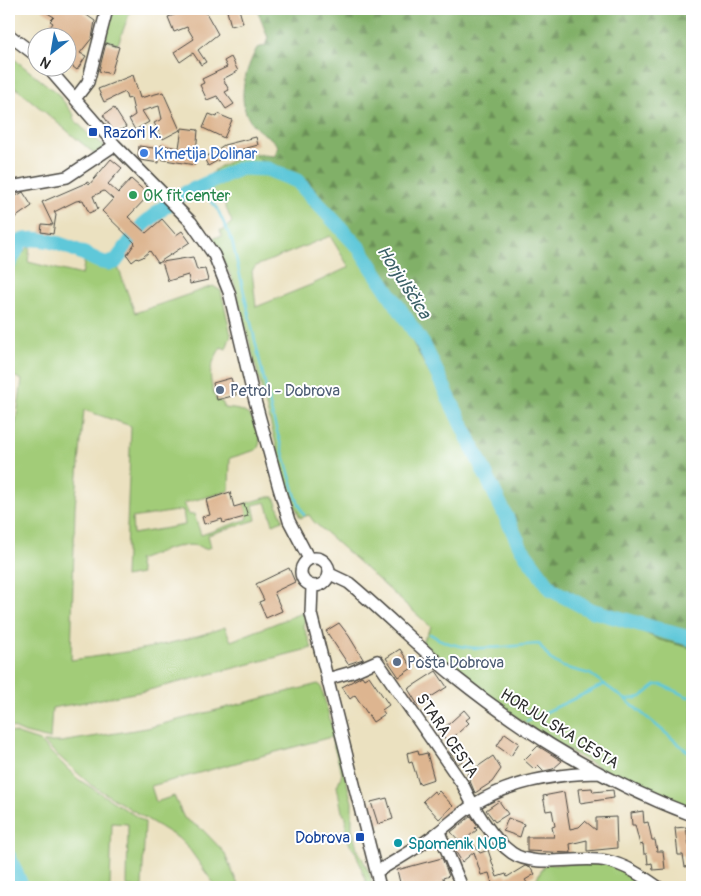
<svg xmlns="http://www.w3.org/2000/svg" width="701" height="896" font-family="Pangolin,sans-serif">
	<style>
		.grass { fill: #a2cc78; stroke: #667c52; fill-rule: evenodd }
		.forest { fill: url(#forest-firs); stroke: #566e4a }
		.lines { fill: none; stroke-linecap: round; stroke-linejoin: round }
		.stream { stroke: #5ec8d9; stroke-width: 2.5 }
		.river { stroke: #5ec8d9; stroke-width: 15 }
		.building { fill: #ddb590 }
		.minor-casing { stroke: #484641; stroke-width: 14 }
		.minor { stroke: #fff; stroke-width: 11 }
		.transit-dot { fill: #1a4fb4; stroke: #fff; stroke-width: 2 }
		.shop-dot { fill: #3f7fe0; stroke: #fff; stroke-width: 2 }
		.leisure-dot { fill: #2e9e5b; stroke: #fff; stroke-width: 2 }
		.service-dot { fill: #5c6f8a; stroke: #fff; stroke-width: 2 }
		.culture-dot { fill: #0f9aa8; stroke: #fff; stroke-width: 2 }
		.labels { text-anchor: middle; stroke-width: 4; stroke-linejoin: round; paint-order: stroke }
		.transit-label { font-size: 16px; fill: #164399; stroke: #fff; text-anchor: start }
		.shop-label { font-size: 16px; fill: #366cbe; stroke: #fff; text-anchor: start }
		.leisure-label { font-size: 16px; fill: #27864d; stroke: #fff; text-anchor: start }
		.service-label { font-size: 16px; fill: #4e5e75; stroke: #fff; text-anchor: start }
		.street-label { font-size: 16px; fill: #2b2b2b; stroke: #fff }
		.culture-label { font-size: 16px; fill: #0d838f; stroke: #fff; text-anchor: start }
		.water-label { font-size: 18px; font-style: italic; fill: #3d6268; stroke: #fff }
	</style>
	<defs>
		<pattern id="forest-firs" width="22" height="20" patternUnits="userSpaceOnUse" patternTransform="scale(1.25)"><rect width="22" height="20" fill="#81b068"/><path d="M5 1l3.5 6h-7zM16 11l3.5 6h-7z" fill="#6a8f56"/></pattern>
	</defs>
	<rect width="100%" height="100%" fill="#fff"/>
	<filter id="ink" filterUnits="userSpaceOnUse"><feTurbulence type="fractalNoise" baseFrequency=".02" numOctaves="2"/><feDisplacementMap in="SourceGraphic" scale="10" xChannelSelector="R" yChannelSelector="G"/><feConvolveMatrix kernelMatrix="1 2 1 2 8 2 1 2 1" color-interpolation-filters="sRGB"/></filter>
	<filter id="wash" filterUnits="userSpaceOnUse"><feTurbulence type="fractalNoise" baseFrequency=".0096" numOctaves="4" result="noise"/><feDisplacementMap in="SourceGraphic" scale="20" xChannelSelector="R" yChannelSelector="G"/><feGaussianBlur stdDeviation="1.12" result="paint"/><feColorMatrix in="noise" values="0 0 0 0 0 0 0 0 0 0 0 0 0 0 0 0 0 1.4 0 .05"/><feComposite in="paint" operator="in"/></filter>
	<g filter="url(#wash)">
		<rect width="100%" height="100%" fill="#ebe1c0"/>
		<path class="grass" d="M114,9H131L118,44L105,40Z
			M9,55L57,93L74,115L73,118L89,135L104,145V149L96,155L15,87L9,93Z
			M255,154C257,157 260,160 263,162C277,169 324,178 316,200L309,202L311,207L327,213L365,262L371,275L385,290L441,395L504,528L516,545L569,605L600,611L660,640L692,648V811C618,781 547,742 483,693C462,677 442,659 422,642L431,627L314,522L309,515L300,518L286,483L234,283L213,238L222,236L220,230H224L232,222L221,196L211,194L206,190C204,166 237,159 255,154ZM330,236L349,267L313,284L256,307L252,271L256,266Z
			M30,246L28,262L82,275L85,258L108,270L118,267L135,313L213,286L221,291L231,335L226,349L221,347C208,369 208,376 216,400L222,402L225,408C232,409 238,409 244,412C255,417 266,440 256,450L230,458L229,491L184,503L189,515L194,514L201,535L248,519L244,504L268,497H274L283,520L273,524L266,502L253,505L256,520L208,535L211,547L205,549C186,538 157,554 138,560L141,574L125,577L131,426L84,410L75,507L71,660C123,653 176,645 225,627L231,641L304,612L305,620L303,625L312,648L145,691L52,708L50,739L25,733L9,726V469L22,380L9,374V277L21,254ZM183,510L185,525L133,534L132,518Z
			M318,684L321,686L352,802V828L357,848L369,872L373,887H368L356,853L350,845L346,833V817L342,812L337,786L342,774L331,737L151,786L156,802L174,796L184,818L203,830L224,852L239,887H216L190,850L178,838L91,785L43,742H61L147,728Z
			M9,731L39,741L78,779L145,822L142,887H127L128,824L112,823L110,887H28L14,853L9,846Z
			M606,863L653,887H557L555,883L543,886L535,881L545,864Z"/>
		<path class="forest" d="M257,9H692V648L660,640L600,611L569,605L540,583L504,528L441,395L385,290L371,275L365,262L327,213L312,207L309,202L316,200C324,179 277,169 263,162C260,161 257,157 255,154L275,156L278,146C271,136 261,134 254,126C234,104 245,70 257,48L265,46L268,38Z"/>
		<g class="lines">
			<path class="stream" d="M193,190L207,197L217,208L232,241L272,414L296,497L304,515
				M430,634C461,656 504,646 539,644L550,659L563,667L590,674L626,700L641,697L656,685H662L688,697L692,696
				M626,700L692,755
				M527,721L605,684"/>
			<path class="river" d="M9,264L21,241C39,235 65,245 82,253C93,257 102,266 115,262L143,225L163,208L181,195L241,168L267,169L297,181L360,249L424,346L521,548L552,590L590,610L692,639
				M9,857L22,887"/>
		</g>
		<g id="blocks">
			<path class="building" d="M41,9H78L95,21L92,38L80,53L86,56L77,70L68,63V38H43L53,23L50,21L54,17Z
				M181,9H204L218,34L198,50L206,62L201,65L193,53L180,62L174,52L194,39L187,27L174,32L168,17L183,12Z
				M239,9L243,23L231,26L227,11Z
				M106,43L119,47L111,74L99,71Z
				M231,57L238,71L223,79L229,90L225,92L234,104L226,109L217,96L207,100L200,85L204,83L202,79L227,67L224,61Z
				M133,75L140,98L163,92L180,130L163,139L154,123L162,119L159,106L142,111L149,122L135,130L129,119L135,115L131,98L127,99L125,92L104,102L98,89Z
				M114,108L126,127L115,133L103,115Z
				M209,114L217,117L218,114L232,120L224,138L203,128Z
				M182,128L198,130L195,165L159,159V163L140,160L138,157L139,146L161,149V145L179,148Z
				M256,137L258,145L225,154L226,156L208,166L204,158L224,145Z
				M111,159L122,168L108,184L118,193L131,179L149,195L128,217L146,233L162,219L176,235L182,231L190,242L158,263L150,251L143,257L138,259L137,258L132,262L127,255L135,243L102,211L113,199L104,191L93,196L98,209L89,213L83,200L76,201L54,212L56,215L53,234L41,232L42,224L53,225L42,202L88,182L89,185Z
				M23,192L32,206L9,222V200Z
				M193,257L197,270L205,269L208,280L190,284L188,275L168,281L162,262Z
				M231,378L236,395L217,400L213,383Z
				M230,492L234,507L244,504L248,516L223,523L222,519L204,524L202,517L210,515L206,500Z
				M289,568L295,582L274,592L282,611L266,618L259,602L264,600L256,584Z
				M339,623L349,636L363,659L348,664L326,631Z
				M400,649L412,668L399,677L386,658Z
				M436,671L447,687L418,705L408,689Z
				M362,676L364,679L369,676L389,705L382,710L385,714L373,722L355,695L350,699L342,687Z
				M464,710L470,717L466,720L469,723L448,742L440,732Z
				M505,733L519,743L511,756L497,746Z
				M457,745L466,758L458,764L449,751Z
				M538,746L562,761L553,769L544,771L538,765L534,769L524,760Z
				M418,750L419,755L427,753L434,779L419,784L412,762L409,763L407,753Z
				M493,756L501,769L492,782L475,793L467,774Z
				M592,788L593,792L613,790L614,798L580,803L578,789Z
				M434,791L436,794L439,791L453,806L439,819L423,801Z
				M564,792L570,829L579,827L585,821L596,830V818L616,817L617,848L587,851V840L570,844L571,853L527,851V837H554L552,827L555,826L552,810L546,811L543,796Z
				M387,798L393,819L378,824L371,802Z
				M499,801L508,814L495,822L486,810Z
				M643,811L644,823L648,822L652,840H655L657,851H663L665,869L653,870L652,863L648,864L647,854H644L643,844L640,845L635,825H632L631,813Z
				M471,816L478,826L475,828L477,830L468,837L480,853L488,850L497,877L506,874L507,877L525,866L531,868L535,874L525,880L530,887H493L489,873L481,875L474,852L462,862L454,849L462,844L451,832Z
				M508,818L524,824L520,837L503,831Z
				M686,827L689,846H692V866L685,867L683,855H678L675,828Z
				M442,858L449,876L443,878L444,883L428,887H401L397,870Z"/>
		</g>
	</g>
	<g filter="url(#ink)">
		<use href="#blocks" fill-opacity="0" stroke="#484641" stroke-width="1"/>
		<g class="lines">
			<g class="minor-casing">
				<path id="minor" d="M9,35L38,57
					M48,68L115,145L191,222L214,255L229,292L251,386L279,488L289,521L309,559
					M75,99L88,82L107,9
					M9,191L16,186L67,177L115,145
					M301 572a14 14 0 1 1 28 0a14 14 0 1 1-28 0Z
					M330,574L349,583C385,613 418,647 454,676C526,734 606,783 692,815
					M312,586L311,614L380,887
					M327,679L352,672L377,661L463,785C473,807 492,839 512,853C535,869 579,855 607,861C626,865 642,876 658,887
					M439,832L462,887
					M376,872C397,860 418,848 437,833C449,824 461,813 473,805C509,782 556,774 598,773"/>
			</g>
			<use href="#minor" class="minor"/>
		</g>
	</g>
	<g class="transit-dot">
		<rect x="88" y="127" width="10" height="10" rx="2.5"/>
		<rect x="355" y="832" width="10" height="10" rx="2.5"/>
	</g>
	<circle class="shop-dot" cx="144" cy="153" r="5"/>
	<circle class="leisure-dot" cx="133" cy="195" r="5"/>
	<g class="service-dot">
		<circle cx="220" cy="390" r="5"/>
		<circle cx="397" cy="662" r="5"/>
	</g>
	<circle class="culture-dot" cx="398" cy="843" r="5"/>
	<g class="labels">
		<g class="transit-label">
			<text x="103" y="138">Razori K.</text>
			<text x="350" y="843" text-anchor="end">Dobrova</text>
		</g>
		<g class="shop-label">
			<text x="154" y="159">Kmetija Dolinar</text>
		</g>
		<g class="leisure-label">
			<text x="143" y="201">OK fit center</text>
		</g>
		<g class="service-label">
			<text x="230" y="396">Petrol - Dobrova</text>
			<text x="407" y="668">Pošta Dobrova</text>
		</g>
		<g class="street-label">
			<text transform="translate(560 728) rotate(32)" y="6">HORJULSKA CESTA</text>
			<text transform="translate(448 735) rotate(56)" y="6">STARA CESTA</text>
		</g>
		<g class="culture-label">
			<text x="408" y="849">Spomenik NOB</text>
		</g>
		<g class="water-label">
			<text transform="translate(404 282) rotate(57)" y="6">Horjulščica</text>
		</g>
	</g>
	<rect width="701" height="896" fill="none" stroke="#fff" stroke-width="30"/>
	<g transform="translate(52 52) rotate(211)"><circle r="24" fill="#ffffff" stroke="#aaaaaa"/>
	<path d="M0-4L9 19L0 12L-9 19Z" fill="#1f6fb2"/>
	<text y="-8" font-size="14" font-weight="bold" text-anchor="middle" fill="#2b2b2b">N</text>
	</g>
</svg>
